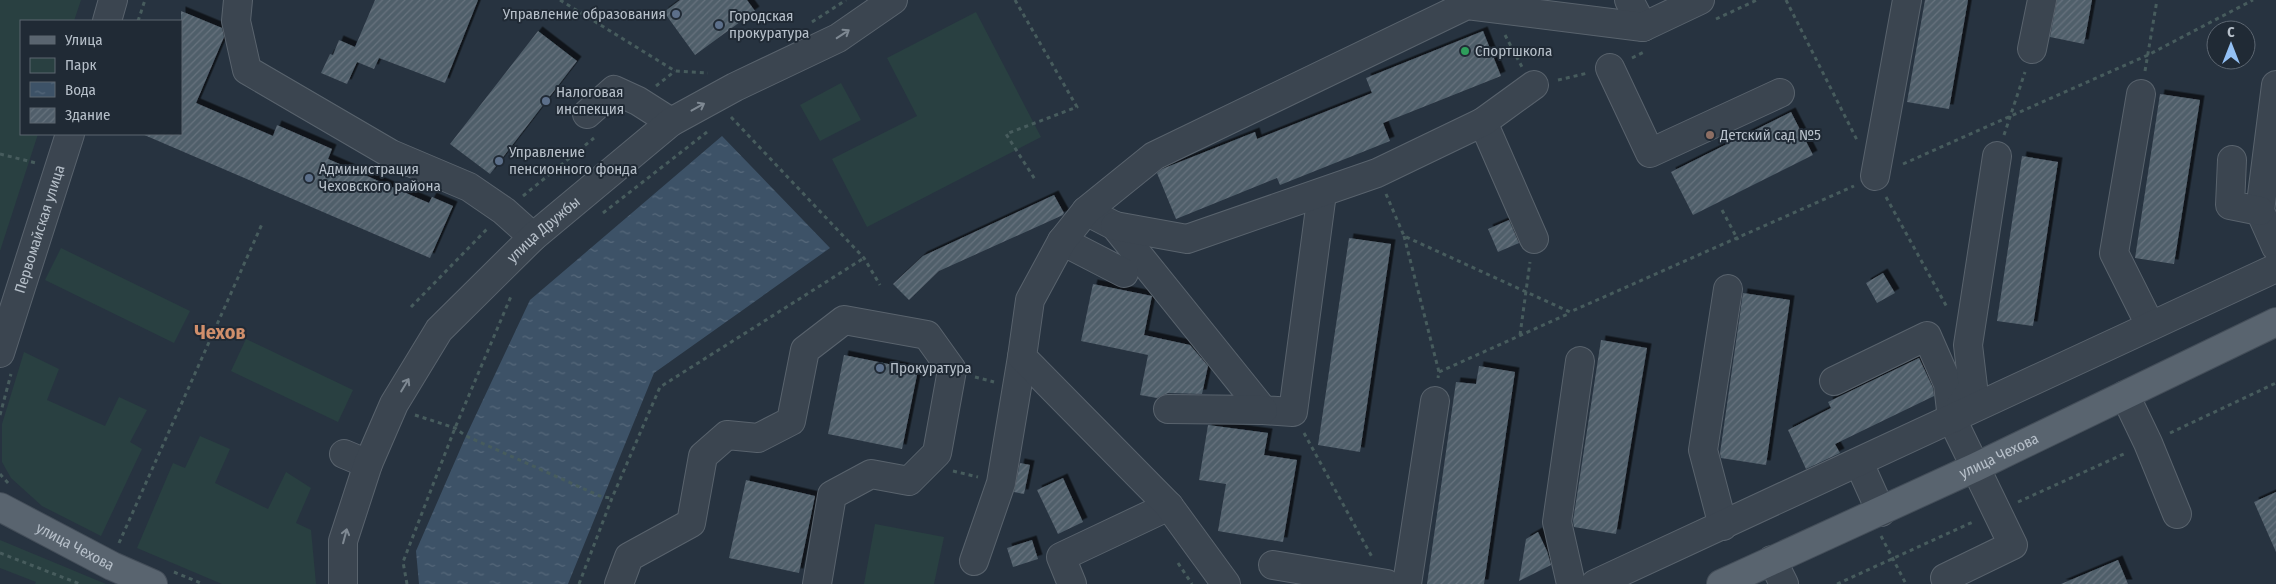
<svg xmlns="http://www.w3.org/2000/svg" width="2276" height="584" font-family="'Fira Sans Condensed',sans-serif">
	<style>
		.green { fill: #294041 }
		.water { fill: url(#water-ripples) }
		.building { fill: url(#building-hatch); filter: url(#shadow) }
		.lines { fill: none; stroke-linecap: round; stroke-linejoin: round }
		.minor-casing { stroke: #59636d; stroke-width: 30 }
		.major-casing { stroke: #444e59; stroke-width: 30 }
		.path { stroke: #475c5d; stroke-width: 3; stroke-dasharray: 4 4; stroke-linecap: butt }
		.minor { stroke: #3b4550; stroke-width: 28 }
		.major { stroke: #59646f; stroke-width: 28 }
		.oneway { stroke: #7f8993 }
		.service-dot { fill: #5c6f8a; stroke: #202a35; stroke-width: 2 }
		.leisure-dot { fill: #2e9e5b; stroke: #202a35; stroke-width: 2 }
		.education-dot { fill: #8d6e63; stroke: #202a35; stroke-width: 2 }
		.labels { text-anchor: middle; stroke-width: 4; stroke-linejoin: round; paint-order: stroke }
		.poi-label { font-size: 15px; fill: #b7c0ca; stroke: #202a35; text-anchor: start }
		.street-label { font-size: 15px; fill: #b7c0ca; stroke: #202a35 }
		.district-label { font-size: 20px; font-weight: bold; fill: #d18f6b; stroke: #202a35 }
	</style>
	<defs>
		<pattern id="water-ripples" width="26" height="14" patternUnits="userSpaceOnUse" patternTransform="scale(1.25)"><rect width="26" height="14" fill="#3d5267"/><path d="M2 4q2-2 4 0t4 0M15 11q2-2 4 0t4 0" fill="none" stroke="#57697b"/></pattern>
		<pattern id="building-hatch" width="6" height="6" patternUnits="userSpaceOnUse" patternTransform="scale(1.25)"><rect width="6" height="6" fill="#505e6a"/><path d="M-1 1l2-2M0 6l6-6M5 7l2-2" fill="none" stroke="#67737e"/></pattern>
		<filter id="shadow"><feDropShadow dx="4.5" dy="-4.5" stdDeviation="0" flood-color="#0009"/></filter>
	</defs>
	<rect width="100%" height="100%" fill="#273340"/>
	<path class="green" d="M0,0H81L74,21H21V134H38L0,251Z
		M976,12L1041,137L867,227L832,159L917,116L887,58Z
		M841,83L861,120L820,141L800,105Z
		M61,248L190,311L174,343L45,280Z
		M246,339L353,390L338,422L231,371Z
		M24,352L59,369L47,400L105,426L119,397L147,410L130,442L142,449L101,536L42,506L11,478L2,462V424Z
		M200,436L230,449L215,483L268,509L286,472L311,488L296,523L311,530L316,584H222L137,548L173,463L185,468Z
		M875,524L944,537L934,584H864Z
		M0,540L106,584H35L36,582L0,568Z"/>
	<path class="water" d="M722,136L830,248L654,373L568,584H419L416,551L466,436L530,300Z"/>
	<path class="building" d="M375,0H478L445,83L379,58L374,69L357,62L347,84L321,73L330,54L333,55L339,40L355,47Z
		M680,0H747L755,11L695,55L664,12Z
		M1925,0H1968L1949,109L1907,102Z
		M2057,0H2092L2084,44L2050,37Z
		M181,11L222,28L224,37L196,103L273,136L277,125L332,149L328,159L429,203L432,197L453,206L430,258L142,134H181Z
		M538,31L577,61L490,174L450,144Z
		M1483,31L1501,76L1383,123L1390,141L1280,185L1277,178L1176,219L1157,173L1162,169L1255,132L1257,139L1372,93L1366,78Z
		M2160,94L2200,100L2174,264L2135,258Z
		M1791,112L1813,155L1693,215L1671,172Z
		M2022,156L2058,162L2033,326L1997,321Z
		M1054,195L1064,213L1063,215L939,271L909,300L893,284L923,256Z
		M1509,220L1519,243L1498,252L1488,229Z
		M1349,238L1391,244L1360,452L1318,445Z
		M1883,273L1895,293L1877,303L1866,283Z
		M1093,284L1152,296L1144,335L1190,345L1208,366L1202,394L1168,393L1157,398L1140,395L1148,355L1081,341Z
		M1743,293L1790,300L1766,465L1721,458L1720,453Z
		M1601,340L1647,348L1616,534L1574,527L1573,521Z
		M844,355L918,370L902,449L828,434Z
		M1919,358L1933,388L1934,396L1835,444L1840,453L1806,469L1788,430L1831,408L1828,402Z
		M1479,366L1515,372L1484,584H1427L1456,382L1476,384Z
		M1208,425L1268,433L1264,455L1297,460L1283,542L1218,531L1226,484L1199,480Z
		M1020,463L1030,465L1024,494L1014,492Z
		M1063,478L1083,522L1058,534L1037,490Z
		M746,480L815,496L799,573L729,558Z
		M2276,492V552L2254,502Z
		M1538,532L1547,551L1551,565L1519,581L1526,539Z
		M1032,540L1038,559L1013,567L1007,548Z
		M2118,560L2128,584H2061Z"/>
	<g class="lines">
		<g class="minor-casing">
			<g id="minor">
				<path d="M238,0L236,21L247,70L391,154L469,187L504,211L533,237"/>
				<path d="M1629,0L1643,27"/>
				<path d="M107,21L113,0"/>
				<path d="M2032,49L2042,0"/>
				<path d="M1610,68L1650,153L1780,93"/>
				<path d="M2276,85L2260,211L2276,247"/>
				<path d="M2141,94L2114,253L2150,325"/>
				<path d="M587,114L614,90L638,101L671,122"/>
				<path d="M1483,122L1534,239"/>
				<path d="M2232,160L2230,205L2260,211"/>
				<path d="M1875,176L1907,0"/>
				<path d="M1086,211L1115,226L1263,410L1293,412L1322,193"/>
				<path d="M1115,226L1187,239L1377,173L1483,122L1534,85"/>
				<path d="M1062,241L1124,273"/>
				<path id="s1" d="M0,353L70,134"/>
				<path d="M1834,381L1927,336L1948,384L1952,419L2013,545L1945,578L1948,584"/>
				<path d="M2125,395L2148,443L2177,514"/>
				<path d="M1168,409L1263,410"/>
				<path d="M1952,419L1973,387L1968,345L1997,156"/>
				<path d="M344,454L368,464"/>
				<path d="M1859,463L1881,512"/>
				<path d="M1723,526L1703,450L1728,289"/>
				<path d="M1772,560L1784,584"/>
				<path d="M974,561L1001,483L1022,357"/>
				<path d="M1273,565L1387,584"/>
				<path id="s2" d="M343,584V541L368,464L394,404L439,330L533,237L671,122L735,87L838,38L893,0"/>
				<path d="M619,584L629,557L691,523L703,456L727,435L758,438L791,421L805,350L844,320L927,335L952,370L937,453L909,481L871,474L832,495L817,584"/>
				<path d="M1072,584L1061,557L1169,506"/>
				<path d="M1226,584L1169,506L1022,357L1030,300L1062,241L1086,211L1154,156L1467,5L1643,27L1700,0"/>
				<path d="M1407,584L1435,401"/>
				<path d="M1571,584L1557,522L1580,361"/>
				<path d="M1595,584L2276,268"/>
			</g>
		</g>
		<g class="major-casing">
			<g id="major">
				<path id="s3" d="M0,507L112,566L153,584"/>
				<path id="s4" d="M1721,584L1976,467L2276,322"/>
			</g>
		</g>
		<path class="path" d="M560,0L675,71L708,73
			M1015,0L1077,107L1006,134L1036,181
			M1786,0L1857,140
			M1716,19L1757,0
			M138,21L145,0
			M812,22L846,0
			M1505,35L1522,67
			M1632,58L1646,51
			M2145,71L2157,0
			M1558,80L1588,73
			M656,86L675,71
			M731,117L864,258L880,285
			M2004,135L2025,72
			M0,154L36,163
			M1903,164L2148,55L2253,0
			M1386,194L1404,236L1570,312L1854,186
			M523,196L594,138
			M1886,197L1948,309
			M1722,210L1738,240
			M603,213L707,132
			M1404,236L1439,372L1438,378
			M411,307L487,229
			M1520,335L1530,262
			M1439,372L1570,313
			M975,377L994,382
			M0,415L11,374
			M415,415L455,428L466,436L602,497L612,498
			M1304,433L1372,557
			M2170,433L2276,383
			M953,471L978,477
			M0,474L9,484
			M2018,502L2126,453
			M1881,536L1906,584
			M119,543L262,224
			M0,553L80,584
			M1178,563L1192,584
			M174,572L203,584
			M407,584L403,562L455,428L512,294
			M579,584L612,498L660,387L864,258
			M1837,584L1975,521"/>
		<use href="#minor" class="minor"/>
		<use href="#major" class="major"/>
	</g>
	<defs><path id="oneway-shaft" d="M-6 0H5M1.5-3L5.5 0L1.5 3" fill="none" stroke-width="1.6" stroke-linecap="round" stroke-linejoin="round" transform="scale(1.25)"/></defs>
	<g class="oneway">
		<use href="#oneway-shaft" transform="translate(843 34) rotate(-33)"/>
		<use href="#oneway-shaft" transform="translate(698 107) rotate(-29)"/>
		<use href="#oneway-shaft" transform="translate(405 385) rotate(-59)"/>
		<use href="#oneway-shaft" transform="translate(345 536) rotate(-75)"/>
	</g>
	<g class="service-dot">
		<circle cx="676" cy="14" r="5"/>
		<circle cx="719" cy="25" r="5"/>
		<circle cx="546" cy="101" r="5"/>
		<circle cx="499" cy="161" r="5"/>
		<circle cx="309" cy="178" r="5"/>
		<circle cx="880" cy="368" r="5"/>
	</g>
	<circle class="leisure-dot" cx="1465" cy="51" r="5"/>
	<circle class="education-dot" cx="1710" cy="135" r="5"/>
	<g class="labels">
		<g class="poi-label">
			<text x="666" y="19" text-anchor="end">Управление образования</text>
			<text x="729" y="21">Городская<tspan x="729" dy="17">прокуратура</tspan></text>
			<text x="1475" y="56">Спортшкола</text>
			<text x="556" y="97">Налоговая<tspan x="556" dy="17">инспекция</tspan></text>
			<text x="1720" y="140">Детский сад №5</text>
			<text x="509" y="157">Управление<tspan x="509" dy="17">пенсионного фонда</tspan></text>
			<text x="319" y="174">Администрация<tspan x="319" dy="17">Чеховского района</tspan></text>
			<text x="890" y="373">Прокуратура</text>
		</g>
		<g class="street-label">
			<text dy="5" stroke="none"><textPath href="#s1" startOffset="130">Первомайская улица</textPath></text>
			<text dy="5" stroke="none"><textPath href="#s2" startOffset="421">улица Дружбы</textPath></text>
			<text dy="5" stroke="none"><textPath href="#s4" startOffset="306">улица Чехова</textPath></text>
			<text dy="5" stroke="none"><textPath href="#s3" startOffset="85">улица Чехова</textPath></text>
		</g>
		<g class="district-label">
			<text x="220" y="339">Чехов</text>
		</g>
	</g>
	<rect x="20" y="20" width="162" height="115" fill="#202a35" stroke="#5c6671"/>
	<rect x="30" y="36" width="25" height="8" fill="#59646f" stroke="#5c6671"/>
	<text x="65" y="45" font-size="15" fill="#b7c0ca">Улица</text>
	<rect x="30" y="58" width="25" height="15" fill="#294041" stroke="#5c6671"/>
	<text x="65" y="70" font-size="15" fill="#b7c0ca">Парк</text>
	<rect x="30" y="82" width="25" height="15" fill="url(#water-ripples)" stroke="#5c6671"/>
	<text x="65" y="95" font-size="15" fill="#b7c0ca">Вода</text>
	<rect x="30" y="108" width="25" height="15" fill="url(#building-hatch)" stroke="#5c6671"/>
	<text x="65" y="120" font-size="15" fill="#b7c0ca">Здание</text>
	<g transform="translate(2231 45)"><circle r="24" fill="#202a35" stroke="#5c6671"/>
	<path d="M0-4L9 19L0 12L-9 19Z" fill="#93c0f4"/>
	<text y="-8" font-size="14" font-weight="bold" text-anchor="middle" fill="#b7c0ca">С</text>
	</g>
</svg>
